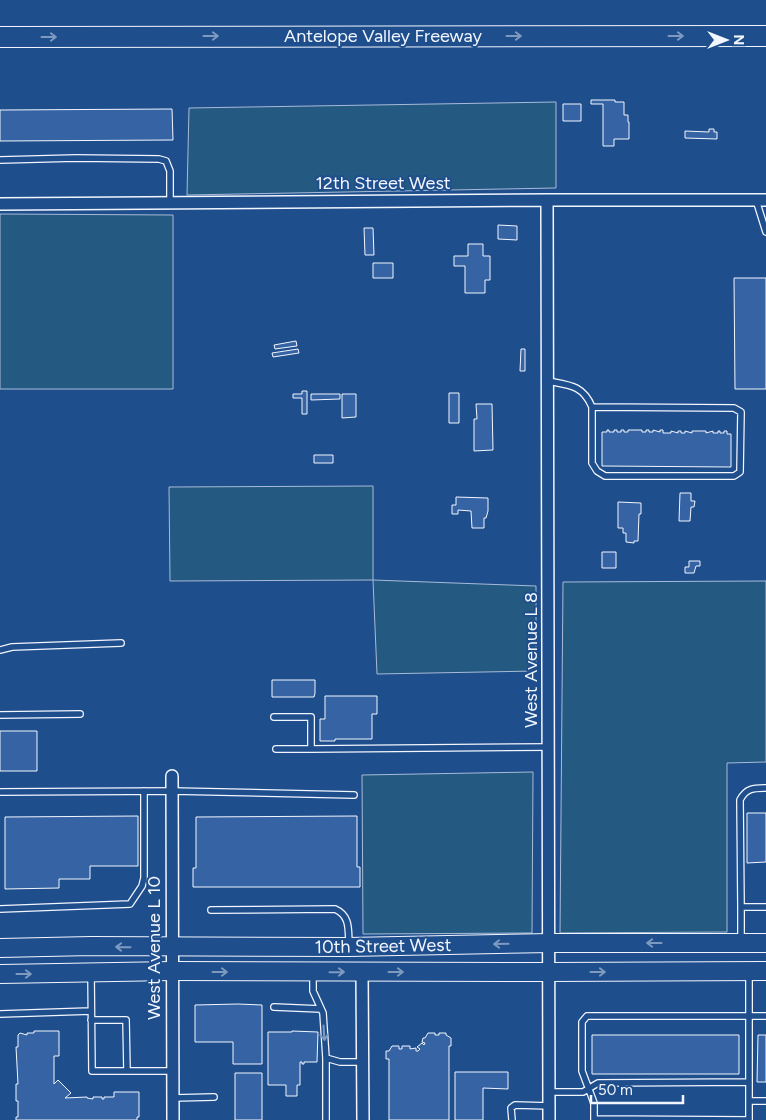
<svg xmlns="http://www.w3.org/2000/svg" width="766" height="1120" font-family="Figtree,sans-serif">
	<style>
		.green { fill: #245a82; stroke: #a8bbd7 }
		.building { fill: #3563a3; stroke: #f2f6ff }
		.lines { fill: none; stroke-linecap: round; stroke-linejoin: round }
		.service-casing { stroke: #f2f6ff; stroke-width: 8 }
		.minor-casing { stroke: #f2f6ff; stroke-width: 14 }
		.primary-casing { stroke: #f2f6ff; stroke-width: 20 }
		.motorway-casing { stroke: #f2f6ff; stroke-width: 22 }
		.service { stroke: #1f4e8c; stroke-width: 5.5 }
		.minor { stroke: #1f4e8c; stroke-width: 11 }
		.primary { stroke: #1f4e8c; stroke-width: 18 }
		.motorway { stroke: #1f4e8c; stroke-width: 20 }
		.oneway { stroke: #7e9ac0 }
		.labels { text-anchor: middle; stroke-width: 4; stroke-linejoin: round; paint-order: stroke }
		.street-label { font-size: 18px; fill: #f2f6ff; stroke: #1f4e8c }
	</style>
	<rect width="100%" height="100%" fill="#1f4e8c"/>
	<path class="green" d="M556,102V188L187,195L189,108Z
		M0,214L173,215V389H0Z
		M373,486V580L536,586V671L377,674L373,580L170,581L169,487Z
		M766,581V762L727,763V932L560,933L563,582Z
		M533,772L532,933L363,934L362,775Z"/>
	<path class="building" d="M591,100H615V102H624V115H628V122H629V139H614V146H603V104H591Z
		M563,104H581V121H563Z
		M172,109L173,140L0,141V110Z
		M709,129H714V132H717V139L685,138V131L709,132Z
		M498,225L517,226V240L498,239Z
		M364,228H373L374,255H365Z
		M468,244H483V256H490V280H485V293H465V266H454V256H468Z
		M373,263H393V278H373Z
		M734,278H766V389H735Z
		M296,341L297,346L275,349L274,345Z
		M298,349L299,353L273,357L272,353Z
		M521,349H525V371H520Z
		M302,391H307V414H302V398H293V394H302Z
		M449,393H459V423H449Z
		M311,394H340V399L311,400Z
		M342,394H356V417L342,418Z
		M476,404H492L493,450L474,451V419H477Z
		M607,430H609V432H614V430H617V432H621V430H624V432H628V430H642V432H646V430H649V432H653V430L660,432V430H663V433H671V431L678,433V431H681V433H685V431L692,433V431H706V433L713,431V433H718V431H720V433H724V431H727V434H731V467L602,466V432H607Z
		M314,455H333V463H314Z
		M680,493H691V501H695L694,507H691L690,521H679Z
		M456,497L488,498V511L486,518H484V528H472L471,511L458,510V514H452V505H456Z
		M618,502L641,503V514H639L638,541H634V543L626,542V533H623V528H618Z
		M602,552H616V568H602Z
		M689,561H700V566H696L694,573H685V567H689Z
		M272,680H315V693L314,697H272Z
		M325,696H377V714H372V739H335V741H320V719H325Z
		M0,731H37V771H0Z
		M747,813H766V862L747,863Z
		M138,816V866H90V879H59V888L5,889V817Z
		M357,816V867H360V887H193V868H196V817Z
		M238,1004L262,1005V1064H233V1042H195V1005Z
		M34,1031H59V1056H54V1084L58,1080L71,1093L65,1098L87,1097V1098L93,1099V1097H102V1099H104V1097H114V1092H139V1117H137V1120H16V1117H18V1101H16V1084H18L16,1047H18V1035L20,1033L27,1035V1033H34Z
		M292,1031L318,1032L317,1062H304V1064H302V1062H300V1085H297V1096H286V1085H268V1032H292Z
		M428,1033H435V1035H439V1033H446V1035L451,1038V1046H449V1120H389V1059H386V1051H389L392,1046H399V1049H402V1046H410V1049L416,1048V1051H418L420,1049L417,1047L422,1043L424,1045L425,1043L422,1042L423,1038H425Z
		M592,1035H739V1074H592Z
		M758,1035H766V1082H757Z
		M455,1072H508V1089L483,1088V1120H455Z
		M235,1073H262V1120H235Z"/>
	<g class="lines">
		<g class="service-casing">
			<path id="service" d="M0,160L76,158L159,159L166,161L170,171V202
				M756,200L766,232
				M548,381C569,385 583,385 592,407L734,408L741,412L740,472L734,476H605L597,471L592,463V407
				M0,650L12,647L121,643
				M0,715L80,714
				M274,717H311V749L549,747
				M276,749H311
				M0,792L172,791L354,795
				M741,907L740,800C746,788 754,788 766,788
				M0,909L130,904L142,886L144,878V791
				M211,910L335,909C351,916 348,931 349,945
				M741,942V907H766
				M91,974L92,1071H173
				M313,974V991L323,1013L326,1058V1120
				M274,1007L321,1009
				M0,1014L91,1011
				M91,1020H126L127,1071
				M326,1058L340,1062H363
				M550,1092H583L598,1083L749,1082V974
				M173,1098L214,1097
				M749,1101H766
				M594,1119L749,1120V1082
				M512,1120L511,1108L515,1105L550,1106
				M594,1120V1103L582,1071V1022L587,1016H766"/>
		</g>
		<g class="minor-casing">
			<path id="minor" d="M547,200L549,1120
				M0,204L547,200H766
				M172,776L173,1120
				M362,972L363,1120"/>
		</g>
		<g class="primary-casing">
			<path id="primary" d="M0,948L91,946L349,947L550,943H766
				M0,974L172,971L550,972L766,971"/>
		</g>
		<g class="motorway-casing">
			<path id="motorway" d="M0,37L766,36"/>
		</g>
		<use href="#service" class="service"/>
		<use href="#minor" class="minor"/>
		<use href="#primary" class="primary"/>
		<use href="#motorway" class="motorway"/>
	</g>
	<defs><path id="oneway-shaft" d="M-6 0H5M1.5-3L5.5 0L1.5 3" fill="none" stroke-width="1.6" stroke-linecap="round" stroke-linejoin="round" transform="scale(1.25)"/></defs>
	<g class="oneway">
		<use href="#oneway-shaft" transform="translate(211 36)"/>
		<use href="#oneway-shaft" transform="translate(514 36)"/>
		<use href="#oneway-shaft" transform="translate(676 36)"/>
		<use href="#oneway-shaft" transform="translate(49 37)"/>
		<use href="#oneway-shaft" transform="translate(654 943) rotate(-180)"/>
		<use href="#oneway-shaft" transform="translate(501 944) rotate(179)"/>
		<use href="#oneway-shaft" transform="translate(123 947) rotate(-179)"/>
		<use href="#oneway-shaft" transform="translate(220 972)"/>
		<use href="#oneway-shaft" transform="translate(337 972) rotate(-1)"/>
		<use href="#oneway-shaft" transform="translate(396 972)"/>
		<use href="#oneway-shaft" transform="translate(598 972)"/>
		<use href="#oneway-shaft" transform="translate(24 974)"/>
		<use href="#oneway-shaft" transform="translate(324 1033) rotate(86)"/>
	</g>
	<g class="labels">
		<g class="street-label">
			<text x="383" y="42">Antelope Valley Freeway</text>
			<text x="383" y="189">12th Street West</text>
			<text transform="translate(531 660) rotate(-90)" y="6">West Avenue L 8</text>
			<text transform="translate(383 946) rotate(-1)" y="6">10th Street West</text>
			<text transform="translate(154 948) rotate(-90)" y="6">West Avenue L 10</text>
		</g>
	</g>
	<g transform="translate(726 40) rotate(90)" stroke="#1f4e8c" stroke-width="4" paint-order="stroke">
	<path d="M0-4L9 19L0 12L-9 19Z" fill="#f2f6ff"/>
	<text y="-8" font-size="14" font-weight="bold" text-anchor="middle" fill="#f2f6ff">N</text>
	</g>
	<path d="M591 1095v8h92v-8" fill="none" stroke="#f2f6ff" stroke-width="2.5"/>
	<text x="598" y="1095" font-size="15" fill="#f2f6ff" stroke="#1f4e8c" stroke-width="4" paint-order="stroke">50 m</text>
</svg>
